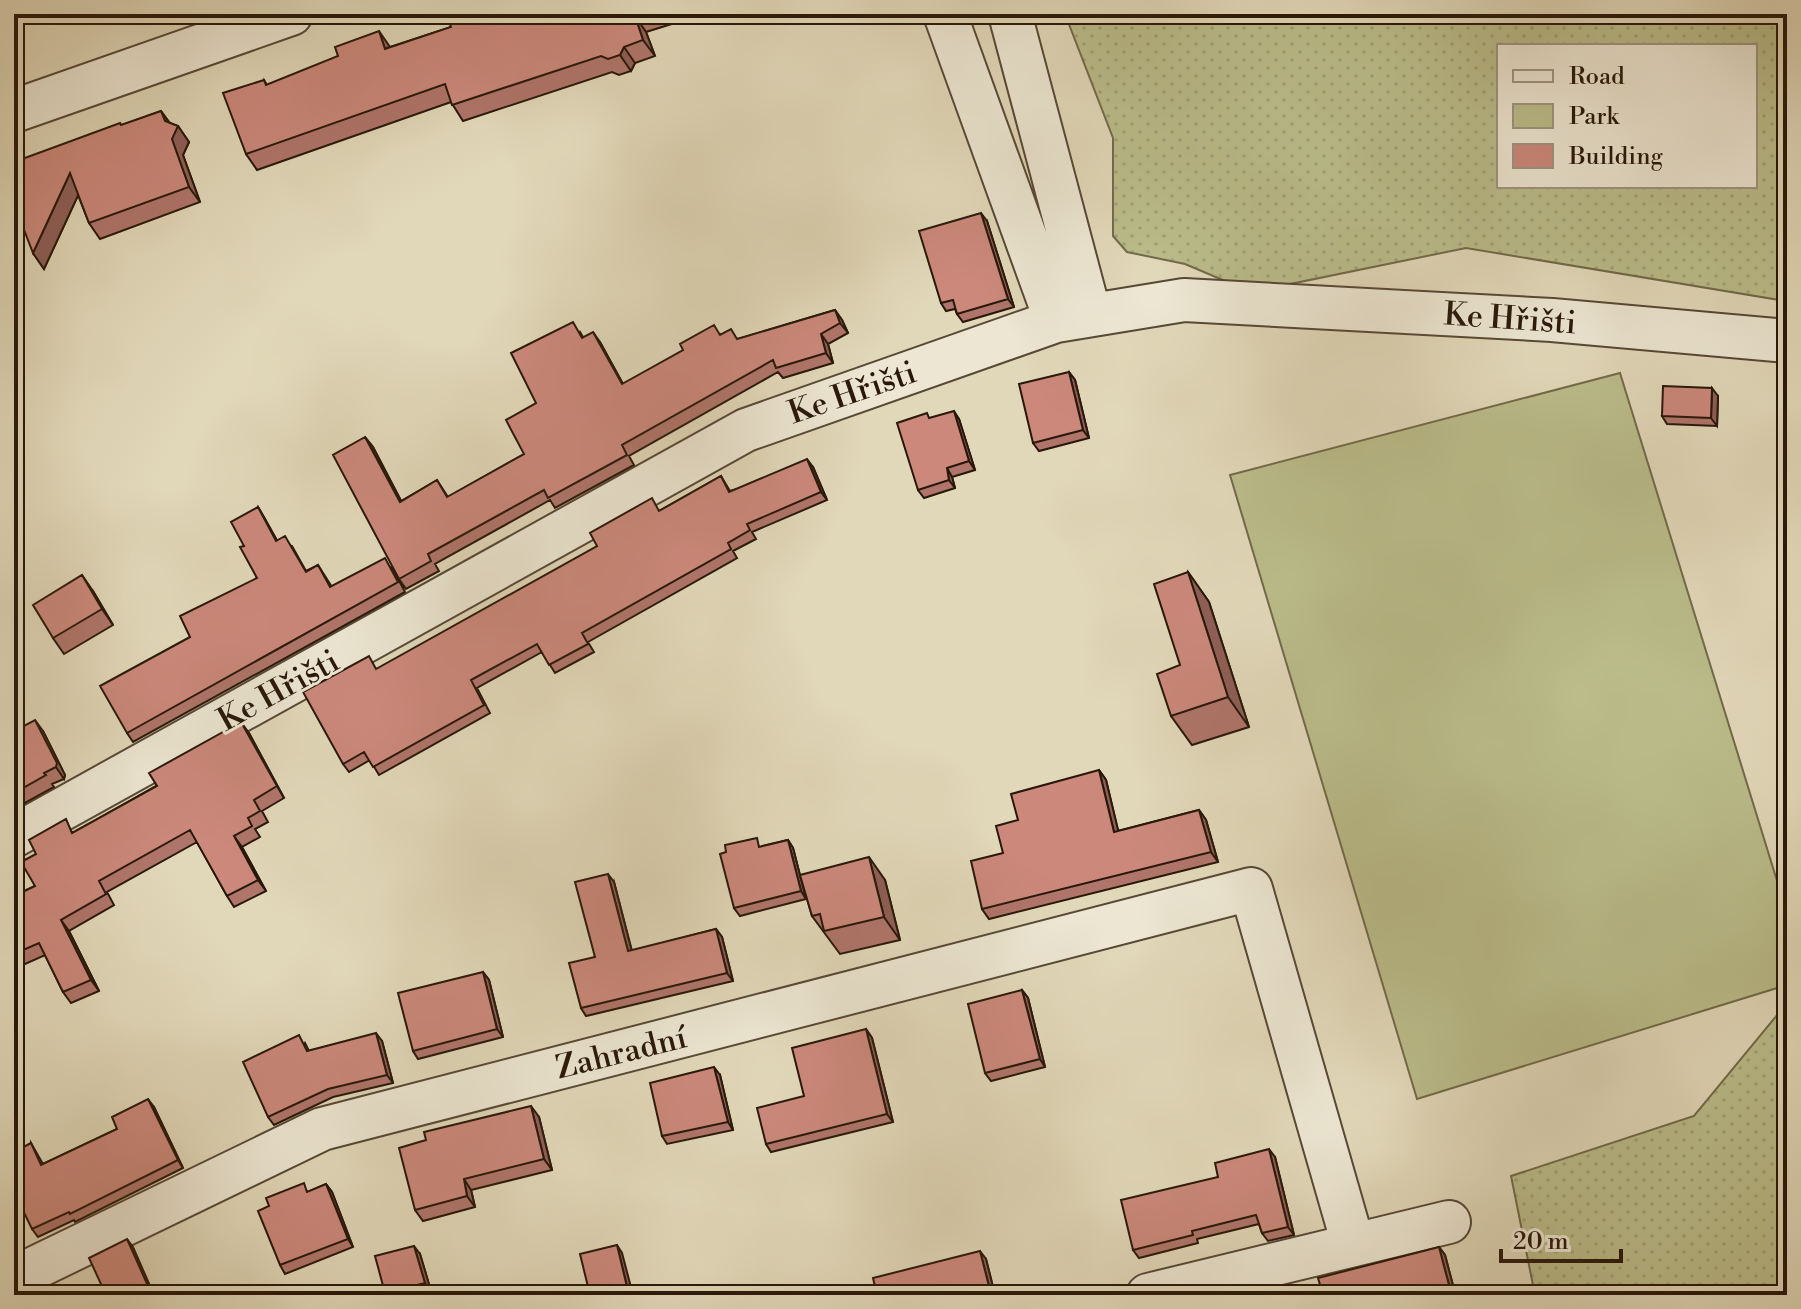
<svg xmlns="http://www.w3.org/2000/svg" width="1801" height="1309" font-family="'Libre Bodoni',serif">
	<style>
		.grass { fill: url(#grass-dots); stroke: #726a4a; stroke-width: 2; fill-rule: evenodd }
		.park { fill: #babc8a; stroke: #726a4a; stroke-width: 2 }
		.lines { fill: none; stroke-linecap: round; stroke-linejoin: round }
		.street-casing { stroke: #574836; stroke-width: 46 }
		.street { stroke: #ece6d2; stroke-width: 42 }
		.wall { fill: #af756a; stroke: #29180a; stroke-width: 2 }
		.shaded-wall { fill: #8e5f56; stroke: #29180a; stroke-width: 2 }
		.building { fill: #cb887b; stroke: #29180a; stroke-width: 2 }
		.labels { text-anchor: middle; stroke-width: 6; stroke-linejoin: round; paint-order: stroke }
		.street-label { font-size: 32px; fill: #29180a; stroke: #ece6d2 }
	</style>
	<defs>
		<pattern id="grass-dots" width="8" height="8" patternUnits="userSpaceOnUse" patternTransform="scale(2)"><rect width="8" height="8" fill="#babc8a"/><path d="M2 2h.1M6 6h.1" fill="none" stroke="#a0a176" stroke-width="1.8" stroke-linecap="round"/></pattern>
	</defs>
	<rect width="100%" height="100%" fill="#e1d8b9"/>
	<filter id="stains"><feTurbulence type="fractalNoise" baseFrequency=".0025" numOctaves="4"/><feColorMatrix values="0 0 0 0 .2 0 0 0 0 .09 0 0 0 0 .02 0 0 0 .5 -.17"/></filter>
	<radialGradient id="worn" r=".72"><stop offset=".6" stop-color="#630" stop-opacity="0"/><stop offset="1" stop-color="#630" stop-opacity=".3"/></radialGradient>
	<path class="grass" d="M1065,14H1787V320L1779,300L1466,248L1251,292L1185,264L1127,252L1113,236V138ZM1499,46H1755V186H1499Z
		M1787,1003V1281L1771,1295H1535L1511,1176L1694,1116Z"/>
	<path class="park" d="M1620,373L1787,913V985L1417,1099L1230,475Z"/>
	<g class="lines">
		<g class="street-casing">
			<path id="street" d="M945,14L1056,321
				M1010,14L1090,315
				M14,111L291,14
				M14,836L746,430L1056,321L1184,300L1552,320L1787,341
				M14,1278L322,1129L1251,889L1353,1244
				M1148,1295L1449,1222"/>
		</g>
		<use href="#street" class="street"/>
	</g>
	<path class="wall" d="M453,14H704L646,32L655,56L635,63L631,71L619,75L612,72L463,121L451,102L257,170L246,154L264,80L267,85L390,47L451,27Z
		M161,111L170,123L178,126L189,142L183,155L200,202L100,239L89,223L78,195L44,269L33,253L122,125Z
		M987,221L1014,307L963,322L957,314L955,309L946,311L941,303Z
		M835,310L842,320L848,333L828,344L833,363L783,378L778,372L629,456L634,465L555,508L550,500L435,564L439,571L406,589L399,579L365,437L373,447L401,501L437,480L448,497L524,454L536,403L580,332L583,337L600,342L623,384L721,334L738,339Z
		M1069,372L1075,380L1089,438L1039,451L1033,443Z
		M1718,396L1717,426L1667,424L1662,416Z
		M930,418L959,419L975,470L952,477L955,488L924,498L918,490Z
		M813,467L827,500L752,532L756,539L733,551L737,558L588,642L594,652L555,673L542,652L477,688L490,713L379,775L370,760L349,772L343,764L597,546L721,476L730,491Z
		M258,507L277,541L292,546L306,571L318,565L332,587L392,567L405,592L133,742L127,733L190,637L257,578L244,546Z
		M1188,572L1209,602L1249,727L1192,745L1171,716L1180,665Z
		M93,591L113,625L64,654L53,638Z
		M14,731H43L65,775L64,779L52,784L54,787L14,809Z
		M249,733L284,798L262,811L268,822L255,829L260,837L242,847L266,891L234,907L227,896L197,842L107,892L114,905L69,931L99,991L71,1003L63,992L45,955L14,969V896L35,886L75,832Z
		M1099,770L1106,780L1118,831L1199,810L1206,820L1218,862L989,919L982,909L1018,820Z
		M788,840L793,848L800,875L885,880L900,940L840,954L812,916L800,875L806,899L740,916L734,908L762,846Z
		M614,882L632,951L716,929L722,937L733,981L586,1016L581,1008Z
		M483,972L489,980L503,1037L418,1059L413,1051Z
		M1022,990L1028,998L1045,1067L991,1081L985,1073Z
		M866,1029L872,1038L893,1122L771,1152L766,1144L804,1096Z
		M382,1041L393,1083L333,1097L274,1125L268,1117L305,1043L309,1051Z
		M720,1075L733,1130L667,1144L662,1136Z
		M154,1107L183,1168L75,1222L74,1220L38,1237L32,1229L31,1143L43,1164L117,1129Z
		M539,1117L552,1170L471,1190L475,1207L423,1221L415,1210L426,1140Z
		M1275,1157L1294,1235L1268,1241L1262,1233L1259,1224L1197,1239L1198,1243L1139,1258L1133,1250L1218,1177Z
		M326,1184L332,1192L353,1247L285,1274L280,1265L310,1191Z
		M1439,1247L1445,1255L1455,1293L1447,1295H1323Z
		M420,1254L431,1291L413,1295H387L385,1293Z
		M986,1259L995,1295H877Z"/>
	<path class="shaded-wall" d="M635,16L646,32L655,56L643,40Z
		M379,31L390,47L385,49Z
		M624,47L635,63L631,71L620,55Z
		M161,111L172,127L178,126L189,142L183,155L200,202L189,187Z
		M70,173L81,189L44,269L33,253Z
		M981,213L987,221L1014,307L1008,299Z
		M835,310L842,320L848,333L840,323Z
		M593,332L600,342L629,395L622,384Z
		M821,334L828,344L833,363L826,353Z
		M1069,372L1075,380L1089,438L1083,430Z
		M1712,388L1718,396L1717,426L1711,418Z
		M954,411L959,419L975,470L969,461Z
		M365,437L373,447L407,512L400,502Z
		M807,459L813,467L827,500L821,492Z
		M947,468L952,477L955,488L949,480Z
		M258,507L264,517L283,551L276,541Z
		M1188,572L1209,602L1249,727L1228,697Z
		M82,575L93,591L113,625L102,609Z
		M35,720L43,731L65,775L64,779L56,767Z
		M241,722L249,733L284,798L277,786Z
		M1099,770L1106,780L1121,842L1114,832Z
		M1199,810L1206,820L1218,862L1211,852Z
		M234,836L242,847L266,891L258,880Z
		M788,840L793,848L806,899L801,891Z
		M869,857L885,880L900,940L884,917Z
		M608,874L614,882L634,960L628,951Z
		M61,920L69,931L99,991L91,980Z
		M716,929L722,937L733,981L727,973Z
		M483,972L489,980L503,1037L497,1029Z
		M1022,990L1028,998L1045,1067L1040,1059Z
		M866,1029L872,1038L893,1122L887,1114Z
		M376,1033L382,1041L393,1083L387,1075Z
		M714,1067L720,1075L733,1130L728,1122Z
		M148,1099L154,1107L183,1168L178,1160Z
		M531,1106L539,1117L552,1170L544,1159Z
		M1269,1149L1275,1157L1294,1235L1288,1227Z
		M464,1179L471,1190L475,1207L467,1196Z
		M326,1184L332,1192L353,1247L348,1239Z
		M127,1239L133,1247L154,1295H152Z
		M617,1245L622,1253L633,1295H629Z
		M414,1246L420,1254L431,1291L425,1283Z
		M1439,1247L1445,1255L1455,1293L1449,1285Z
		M980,1251L986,1259L995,1295L989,1286Z"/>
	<path class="building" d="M453,14H641L635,16L643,40L624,47L620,55L608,59L601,56L452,105L445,84L246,154L223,93L264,80L266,85L338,56L335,47L379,31L385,49L451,27L447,16Z
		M161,111L165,121L178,126L172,139L189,187L89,223L70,173L33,253L14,204V162L120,123L121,125Z
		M981,213L1008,299L957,314L953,300L941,303L919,231Z
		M835,310L840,323L821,334L826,353L776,368L773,360L622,445L627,455L548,498L544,490L428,554L431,561L399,579L333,455L365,437L400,502L437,480L447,497L524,454L506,420L536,403L511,353L573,322L582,338L593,332L622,384L683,350L680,344L714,325L720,335L731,329L737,339Z
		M1069,372L1083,430L1033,443L1019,384Z
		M1663,386L1712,388L1711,418L1662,416Z
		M954,411L969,461L947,468L949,480L918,490L897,423L927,413L929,418Z
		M807,459L821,492L747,524L750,530L728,543L731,549L582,633L588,644L549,665L537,644L471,680L484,705L373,767L364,752L343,764L303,692L369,656L376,669L597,546L590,533L652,498L659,511L721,476L729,492Z
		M258,507L276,541L285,536L306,572L318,565L330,587L385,558L398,582L127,733L100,686L190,637L180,616L257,578L240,547L244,546L231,522Z
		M1188,572L1228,697L1171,716L1157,674L1180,665L1154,584Z
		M82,575L102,609L53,638L33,605Z
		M35,720L57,763L56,767L44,773L46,775L14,793V731Z
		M241,722L277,786L254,800L260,811L248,818L252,826L234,836L258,880L227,896L190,830L99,881L106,894L61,920L91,980L63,992L39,943L14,954V896L35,886L21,862L36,854L29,840L66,819L72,833L157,786L149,773Z
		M1099,770L1114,832L1199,810L1211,852L982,909L971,861L1003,853L996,826L1018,820L1011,794Z
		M757,838L759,847L788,840L801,891L734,908L720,854L726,852L725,845Z
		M869,857L884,917L824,931L820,914L812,916L800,875Z
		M608,874L628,951L716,929L727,973L581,1008L569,963L595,957L575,882Z
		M483,972L497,1029L413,1051L398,993Z
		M1022,990L1040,1059L985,1073L968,1004Z
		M866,1029L887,1114L766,1144L757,1108L804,1096L792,1048Z
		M376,1033L387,1075L328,1089L268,1117L243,1062L299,1035L307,1051Z
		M714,1067L728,1122L662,1136L650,1083Z
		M148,1099L178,1160L70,1214L69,1212L32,1229L14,1192V1152L31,1143L41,1165L117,1129L112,1117Z
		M531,1106L544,1159L464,1179L467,1196L415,1210L399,1148L426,1140L424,1132Z
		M1269,1149L1288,1227L1262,1233L1256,1215L1192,1231L1193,1235L1133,1250L1121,1200L1218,1177L1215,1163Z
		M304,1183L307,1192L326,1184L348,1239L280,1265L258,1211L269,1206L266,1198Z
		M127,1239L152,1295H106L89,1258Z
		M617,1245L629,1295H590L580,1254Z
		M414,1246L425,1283L385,1293L375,1256Z
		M1439,1247L1449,1285L1409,1295H1323L1318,1278Z
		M980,1251L989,1286L955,1295H877L873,1278Z"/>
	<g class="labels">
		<g class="street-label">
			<text transform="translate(1510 318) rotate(4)" y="11">Ke Hřišti</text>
			<text transform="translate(852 392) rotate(-19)" y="11">Ke Hřišti</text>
			<text transform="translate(278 690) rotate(-29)" y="11">Ke Hřišti</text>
			<text transform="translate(621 1052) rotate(-14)" y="11">Zahradní</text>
		</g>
	</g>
	<rect width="1801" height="1309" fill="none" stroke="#e1d8b9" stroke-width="48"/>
	<rect x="16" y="16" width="1769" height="1277" fill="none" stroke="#29180a" stroke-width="4"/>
	<rect x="24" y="24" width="1753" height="1261" fill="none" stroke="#29180a" stroke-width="2"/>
	<rect x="1497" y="44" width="260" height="144" fill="#ece6d2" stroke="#9e9482" stroke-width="2"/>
	<rect x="1513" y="70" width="40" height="12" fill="#ece6d2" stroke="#9e9482" stroke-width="2"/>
	<text x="1569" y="84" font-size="24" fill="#29180a">Road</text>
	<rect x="1513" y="104" width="40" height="24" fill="#babc8a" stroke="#9e9482" stroke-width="2"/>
	<text x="1569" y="124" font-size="24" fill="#29180a">Park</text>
	<rect x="1513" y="144" width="40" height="24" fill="#cb887b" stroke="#9e9482" stroke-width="2"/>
	<text x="1569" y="164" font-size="24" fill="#29180a">Building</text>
	<path d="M1501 1249v12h120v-12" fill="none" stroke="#29180a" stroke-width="4"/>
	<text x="1513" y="1249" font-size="24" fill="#29180a" stroke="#ece6d2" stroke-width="6" paint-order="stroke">20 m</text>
	<rect width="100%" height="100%" filter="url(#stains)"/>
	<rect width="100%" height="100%" fill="url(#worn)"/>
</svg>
